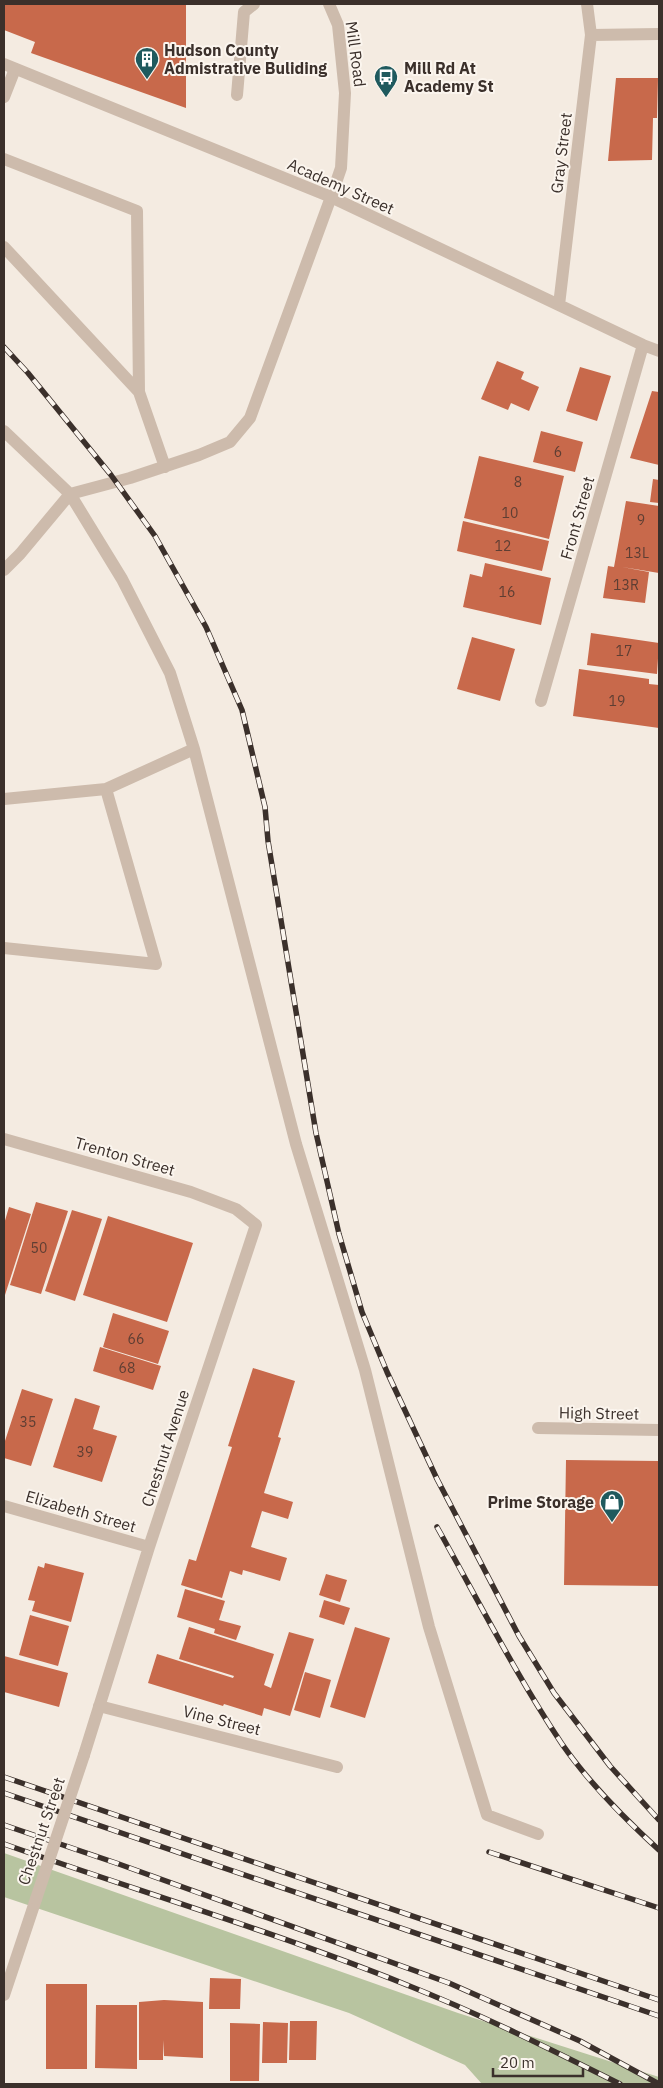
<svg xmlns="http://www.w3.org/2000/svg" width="663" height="2088" font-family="'IBM Plex Sans',sans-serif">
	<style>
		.green { fill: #b8c4a0 }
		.building { fill: #c8694b }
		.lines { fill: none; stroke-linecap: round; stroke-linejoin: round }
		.service { stroke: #cdbbac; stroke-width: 12 }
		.minor { stroke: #cdbbac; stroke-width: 12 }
		.rail-casing { stroke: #3b302b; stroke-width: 5.5 }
		.rail { stroke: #fbf5ee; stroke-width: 4; stroke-dasharray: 11; stroke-linecap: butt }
		.minor-bridge { stroke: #cdbbac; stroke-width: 12 }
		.labels { text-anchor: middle; stroke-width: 4; stroke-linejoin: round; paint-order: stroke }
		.number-label { font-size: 14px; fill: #5e3e33 }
		.poi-label { font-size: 16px; font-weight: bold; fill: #3b302b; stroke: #fbf5ee; text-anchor: start }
		.street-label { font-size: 16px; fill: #3b302b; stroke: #fbf5ee }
	</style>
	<rect width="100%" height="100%" fill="#f4ebe1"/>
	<path class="green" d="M4,1853L458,2013L659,2077V2084H482L465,2065L349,2013L4,1897Z"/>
	<path class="building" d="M4,4H186V108L31,53L35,42L4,30Z
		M616,78H658L657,118H653L652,160L608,161Z
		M497,361L524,372L521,379L539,387L529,411L511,403L508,410L481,399Z
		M580,367L611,376L597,421L566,411Z
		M652,391L659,392V465L630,458Z
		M541,431L583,442L575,472L533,462Z
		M479,456L564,476L549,539L464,518Z
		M653,479L659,480V503L650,502Z
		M626,501L659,506V573L622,567L649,572L645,603L603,598L608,566L614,567Z
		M463,521L549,541L542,571L457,551Z
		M485,563L551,578L541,625L463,607L470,574L482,577Z
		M591,633L659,643L657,674L587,665Z
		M472,637L515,649L500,701L457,689Z
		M579,669L649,679V684L659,685V728L573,716Z
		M36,1202L68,1211L41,1294L10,1285Z
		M9,1207L31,1214L5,1295L4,1224Z
		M72,1210L102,1219L75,1301L45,1291Z
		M108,1216L193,1243L167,1322L83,1295Z
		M113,1313L169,1331L158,1364L103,1347Z
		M100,1347L161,1366L153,1390L93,1371Z
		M253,1368L295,1381L278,1437L281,1438L264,1493L293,1502L288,1519L262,1511L251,1547L287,1558L280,1581L243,1570L242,1575L230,1571L222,1598L181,1585L189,1559L196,1561L232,1447L228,1446Z
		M22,1389L53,1399L31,1466L4,1458V1444Z
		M75,1398L100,1406L93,1429L117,1436L102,1482L53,1467Z
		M566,1460L659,1461V1586L564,1585Z
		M45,1563L84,1573L71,1622L32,1611L35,1601L28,1600L38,1566L44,1568Z
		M326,1574L347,1580L340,1602L319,1595Z
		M185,1589L225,1601L219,1620L241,1626L236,1640L214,1633L215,1629L177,1617Z
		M324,1600L350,1608L344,1625L319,1617Z
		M30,1615L69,1626L58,1666L19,1655Z
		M189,1627L274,1654L264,1685L271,1688L289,1632L314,1639L290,1716L264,1708L262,1716L224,1704L223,1706L148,1683L157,1654L233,1678L234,1676L179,1659Z
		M355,1627L390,1638L365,1718L330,1707Z
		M4,1656L68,1673L59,1707L4,1692Z
		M305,1672L331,1680L320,1718L294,1710Z
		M210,1978L241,1979L240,2009H209Z
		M46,1984H87V2069H46Z
		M164,2000L203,2002V2058L164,2056L163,2040V2060H139V2002Z
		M96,2005H137V2069L95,2068Z
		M290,2021H317L316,2060H289Z
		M263,2022L288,2023L287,2063H262Z
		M230,2023L260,2024L259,2081H230Z"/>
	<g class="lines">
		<path class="service" d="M237,95L244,12L254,4
			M4,97L15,69
			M4,159L137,211L139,392L165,467
			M4,247L139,392
			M4,431L70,494L130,478L199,455L230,442L250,418L331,197
			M4,570L20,554L70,494L122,579L170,673L194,749L106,789L4,799
			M194,749L296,1144L365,1370L429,1627L487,1815L538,1834
			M4,948L156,964L106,789"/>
		<path class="minor" d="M329,4L338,25L345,93L341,168L331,197
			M591,35L659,34
			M4,64L331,197L643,345L659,351
			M559,305L591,35L587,4
			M541,701L643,345
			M4,1139L191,1192L236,1209L256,1225L149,1547L84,1755
			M538,1428L659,1430
			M4,1506L149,1547
			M99,1706L337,1767
			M4,1995L36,1899"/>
		<g class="rail-casing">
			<path id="rail" d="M4,347L28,373L111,475L155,536L206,627L242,710L265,807L268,841L316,1133L339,1234L362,1312L387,1372L437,1479L519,1636L554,1693L610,1766L659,1820
				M437,1527C478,1600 516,1675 562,1744C589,1783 624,1818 659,1850
				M4,1777L659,2000
				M4,1793L659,2016
				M4,1825L116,1863L449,1983L580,2041L659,2084
				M4,1844C138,1891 275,1932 407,1985C480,2014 550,2049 620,2084
				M489,1852L659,1908"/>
		</g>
		<use href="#rail" class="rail"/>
		<path class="minor-bridge" d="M36,1899L84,1755"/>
	</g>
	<defs>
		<g id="building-pin" transform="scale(1.25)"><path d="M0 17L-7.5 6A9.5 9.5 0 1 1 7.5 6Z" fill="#1f5a5e" stroke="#fbf5ee"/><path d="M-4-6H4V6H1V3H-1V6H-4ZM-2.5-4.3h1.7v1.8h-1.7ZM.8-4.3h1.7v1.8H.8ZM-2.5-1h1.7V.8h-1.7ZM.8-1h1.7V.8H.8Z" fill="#fff"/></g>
		<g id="bus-pin" transform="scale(1.25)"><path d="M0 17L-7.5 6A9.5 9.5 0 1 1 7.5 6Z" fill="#1f5a5e" stroke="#fbf5ee"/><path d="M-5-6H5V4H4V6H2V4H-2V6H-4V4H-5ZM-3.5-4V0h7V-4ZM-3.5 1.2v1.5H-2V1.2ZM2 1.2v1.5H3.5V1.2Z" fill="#fff"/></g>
		<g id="shop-pin" transform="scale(1.25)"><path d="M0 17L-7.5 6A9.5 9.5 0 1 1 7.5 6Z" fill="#1f5a5e" stroke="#fbf5ee"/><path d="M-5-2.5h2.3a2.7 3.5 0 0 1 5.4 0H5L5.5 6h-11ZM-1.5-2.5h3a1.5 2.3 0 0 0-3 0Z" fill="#fff"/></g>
	</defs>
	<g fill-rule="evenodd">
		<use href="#building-pin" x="147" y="59"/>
		<use href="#bus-pin" x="386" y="77"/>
		<use href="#shop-pin" x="612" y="1502"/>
	</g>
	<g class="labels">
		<g class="number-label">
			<text x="558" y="457">6</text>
			<text x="518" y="487">8</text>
			<text x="510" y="518">10</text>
			<text x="641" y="525">9</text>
			<text x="503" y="551">12</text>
			<text x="637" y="558">13L</text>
			<text x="626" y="590">13R</text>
			<text x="507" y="597">16</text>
			<text x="624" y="656">17</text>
			<text x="617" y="706">19</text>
			<text x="39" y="1253">50</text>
			<text x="136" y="1344">66</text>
			<text x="127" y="1373">68</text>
			<text x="28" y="1427">35</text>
			<text x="85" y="1457">39</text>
		</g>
		<g class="poi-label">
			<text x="164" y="56">Hudson County<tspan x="164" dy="18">Admistrative Buliding</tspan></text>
			<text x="404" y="74">Mill Rd At<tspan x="404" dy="18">Academy St</tspan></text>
			<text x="594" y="1508" text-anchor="end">Prime Storage</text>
		</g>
		<g class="street-label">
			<text transform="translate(356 54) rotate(82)" y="6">Mill Road</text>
			<text transform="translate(561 153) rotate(-83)" y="6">Gray Street</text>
			<text transform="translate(341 186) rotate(24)" y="6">Academy Street</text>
			<text transform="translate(577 518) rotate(-74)" y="6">Front Street</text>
			<text transform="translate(125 1156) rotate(16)" y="6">Trenton Street</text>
			<text transform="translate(599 1413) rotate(1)" y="6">High Street</text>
			<text transform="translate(165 1448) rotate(-72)" y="6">Chestnut Avenue</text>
			<text transform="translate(81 1511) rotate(16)" y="6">Elizabeth Street</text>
			<text transform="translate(222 1720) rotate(14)" y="6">Vine Street</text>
			<text transform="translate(41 1831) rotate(-71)" y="6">Chestnut Street</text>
		</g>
	</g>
	<rect width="663" height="2088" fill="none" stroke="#3b302b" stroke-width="10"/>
	<path d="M493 2068v8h90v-8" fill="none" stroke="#3b302b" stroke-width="2.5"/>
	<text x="500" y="2068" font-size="15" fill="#3b302b" stroke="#fbf5ee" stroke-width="4" paint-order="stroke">20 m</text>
</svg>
